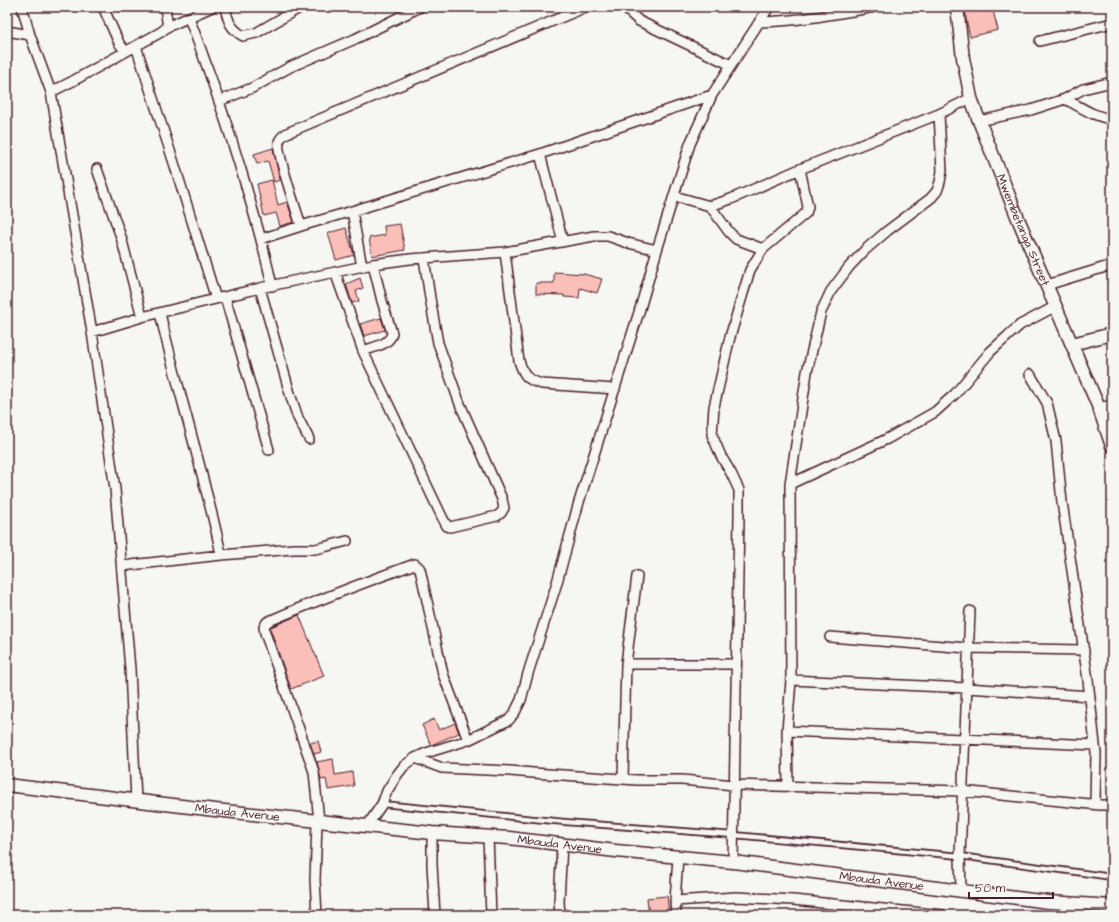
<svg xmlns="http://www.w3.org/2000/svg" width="1119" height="922" font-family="'Architects Daughter',sans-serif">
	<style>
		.building { fill: #fbbfb9; stroke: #4a1f2b }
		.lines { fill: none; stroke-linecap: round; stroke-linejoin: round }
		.service-casing { stroke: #4a1f2b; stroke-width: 8 }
		.minor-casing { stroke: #4a1f2b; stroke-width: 12 }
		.tertiary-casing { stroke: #4a1f2b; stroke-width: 15 }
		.service { stroke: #f6f6f2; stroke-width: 4.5 }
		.minor { stroke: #f6f6f2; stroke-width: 9 }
		.tertiary { stroke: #f6f6f2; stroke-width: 12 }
		.labels { text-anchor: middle; stroke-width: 3; stroke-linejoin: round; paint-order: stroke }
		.street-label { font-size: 12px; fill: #4a1f2b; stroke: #f6f6f2 }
	</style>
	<rect width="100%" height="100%" fill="#f6f6f2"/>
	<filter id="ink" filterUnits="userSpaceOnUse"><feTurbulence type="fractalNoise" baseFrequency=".025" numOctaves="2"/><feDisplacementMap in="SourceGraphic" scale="8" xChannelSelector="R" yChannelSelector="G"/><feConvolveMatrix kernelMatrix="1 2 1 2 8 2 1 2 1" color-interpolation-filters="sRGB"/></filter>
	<g filter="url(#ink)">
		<path class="building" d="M965,7H992L998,30L970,37L966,19Z
			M273,148L280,180L274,182L268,161L257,164L254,154Z
			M272,180L278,205L287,202L294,222L280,226L276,213L264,216L257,184Z
			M400,224L405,250L372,256L369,238L385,235L384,226Z
			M346,228L354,255L336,260L328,233Z
			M554,272L584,274L602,279L597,293L580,288L579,298L564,297V295L536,294V283H554Z
			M360,278L363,288L356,291L359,301L352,303L346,284Z
			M381,318L385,330L364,336L360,324Z
			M299,615L324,676L291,689L270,628L271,627Z
			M434,719L439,730L455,723L459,733L431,745L422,725Z
			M318,741L321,752L314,754L310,743Z
			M333,759L335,775L352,772L354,786L328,790L326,779L321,780L317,762Z
			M667,896L669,915H649L647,898Z"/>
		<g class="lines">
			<g class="service-casing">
				<path id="service" d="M382,804L565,822L734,835L960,856L1112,877"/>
			</g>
			<g class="minor-casing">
				<path id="minor" d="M22,7L30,35L51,92L92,332L115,489L130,669L136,801
					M103,7L119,43L125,51
					M225,7C228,21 230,28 243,36L256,33L301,7
					M625,7L628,11L639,21L731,65
					M189,18C210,72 228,127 245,183C255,217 265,251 272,286
					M759,22C798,21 836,14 875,7
					M167,27L212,7
					M7,31L30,35
					M1040,41L1112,23
					M136,46L174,163L216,299
					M51,92L71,82L161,32L167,27V21L165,7
					M1065,99C1081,107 1094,117 1112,119
					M219,101L252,88L290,67L355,39L420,7
					M979,121L1031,110L1065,99L1083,89L1112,82
					M540,154L563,242
					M97,169L121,237L142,317
					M674,196L710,206L731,199L800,169L939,114L971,98
					M710,206L729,232L736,239L763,249
					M352,211L362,267
					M301,226C297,211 276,153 279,142C280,137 284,135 287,133L586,7
					M261,239L301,226L352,211L540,154L712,95
					M505,252L519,361C524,376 527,380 542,384L615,389
					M335,272L363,351L443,519L447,526L450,527L497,516L501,513L504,508L502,499L460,404L438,343L430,298L424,258
					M1047,285L1112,265
					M260,288L291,397L298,418L309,439
					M225,297L269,450
					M160,313C173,371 191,429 205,487C211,510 217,532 221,555
					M92,332L142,317L260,288L373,264L410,259L505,252L594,236H608L628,243L657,250
					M363,351C373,347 390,345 392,333L382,301L373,264
					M1030,374L1047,403L1056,441L1062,502L1088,680L1095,745L1096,753L1095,804
					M1099,408L1112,405
					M790,484L887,439L935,412L955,394L990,352L1020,325L1056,306
					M122,566L221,555L293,549H315L324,547L347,541
					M830,637L968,648L1084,650
					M626,664H736
					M791,680L967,688L1090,696
					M787,731L1095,745
					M415,758L442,768L510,771L533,773L637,780H682L734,785L962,791L1100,805H1112
					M623,779L626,664L637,576
					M788,786L787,731L791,680L790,484L807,372L821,312L831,291L849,267L865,250L887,231L931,198L937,191L940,182L942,171L939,114
					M367,826L382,804L387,791L397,775L404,766L415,758L426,753L468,740L509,720L515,712L521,700L529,670L556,586L579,502L639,312L657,250L690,144L712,95L769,7
					M432,833V865L435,915
					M488,837L491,915
					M733,862L739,517V490L731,473L721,456L712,435L714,407L730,337L750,270L763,249L806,213L808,207L800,169
					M961,890L960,856L970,611
					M675,901L736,897L793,900L943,915
					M317,915L315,880L317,823L319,821L314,772L310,760L265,633L264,627L267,622C315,601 365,582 415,564C417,566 419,567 420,569L443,674L468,740
					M560,915L559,902L562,844
					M676,915L675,901L678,857"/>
			</g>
			<g class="tertiary-casing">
				<g id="tertiary">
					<path id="s1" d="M957,7L963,58L971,98L978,118L1019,221L1099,408L1112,446"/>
					<path d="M1072,344L1112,334"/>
					<path id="s2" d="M7,785L215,810L432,833L509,838L616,851L733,862L1049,902L1112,906"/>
				</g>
			</g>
			<use href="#service" class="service"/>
			<use href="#minor" class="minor"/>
			<use href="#tertiary" class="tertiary"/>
		</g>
	</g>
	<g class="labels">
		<g class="street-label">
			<text dy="4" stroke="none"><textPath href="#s1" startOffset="234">Mwembetanga Street</textPath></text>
			<text dy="4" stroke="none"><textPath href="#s2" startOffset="232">Mbauda Avenue</textPath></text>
			<text dy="4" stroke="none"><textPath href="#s2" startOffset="556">Mbauda Avenue</textPath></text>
			<text dy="4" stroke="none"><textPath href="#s2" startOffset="880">Mbauda Avenue</textPath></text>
		</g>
	</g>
	<rect width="1119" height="922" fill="none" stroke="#f6f6f2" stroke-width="24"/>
	<rect x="12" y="12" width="1095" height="898" fill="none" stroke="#4a1f2b" stroke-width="1.5" filter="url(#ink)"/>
	<path d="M969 892v6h84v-6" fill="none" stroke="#4a1f2b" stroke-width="2"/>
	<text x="975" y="892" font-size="12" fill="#4a1f2b" stroke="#f6f6f2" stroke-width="3" paint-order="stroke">50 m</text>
</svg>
